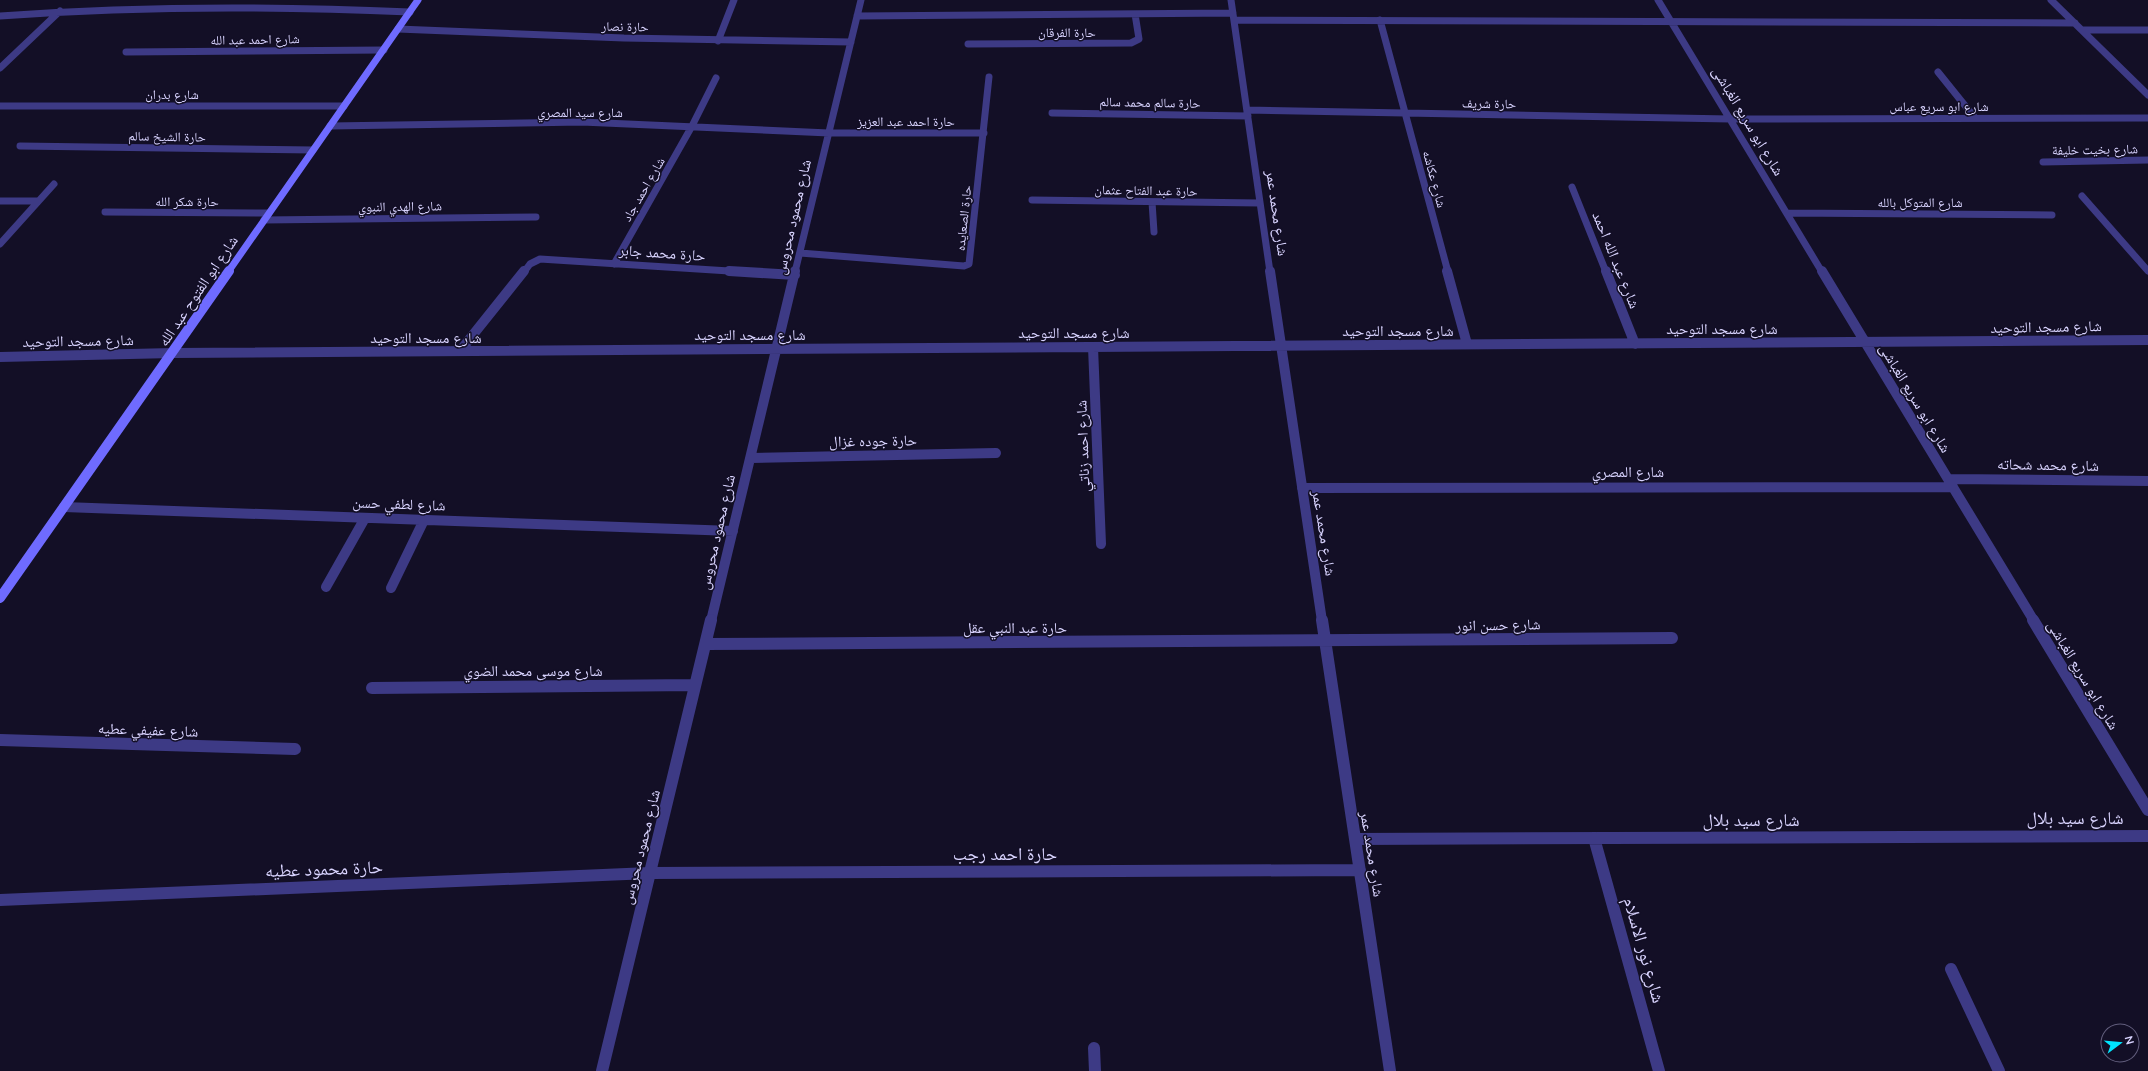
<svg xmlns="http://www.w3.org/2000/svg" width="2148" height="1071" font-family="Mulish,'Noto Naskh Arabic',sans-serif">
	<style>
		.lines { fill: none; stroke-linecap: round; stroke-linejoin: round }
		.street-far2 { stroke: #3d3a85; stroke-width: 7 }
		.street-far1 { stroke: #3d3a85; stroke-width: 10 }
		.street { stroke: #3d3a85; stroke-width: 12 }
		.secondary-far1 { stroke: #6f6bff; stroke-width: 7 }
		.secondary { stroke: #6f6bff; stroke-width: 10 }
		.labels { text-anchor: middle; stroke-width: 3; stroke-linejoin: round; paint-order: stroke }
		.far-street-label { font-size: 13px; fill: #d9d4ff; stroke: #130f26 }
		.street-label { font-size: 15px; fill: #d9d4ff; stroke: #130f26 }
		.near-street-label { font-size: 18px; fill: #d9d4ff; stroke: #130f26 }
	</style>
	<rect width="100%" height="100%" fill="#130f26"/>
	<g class="lines">
		<path class="street-far2" d="M1231,0L1270,272
			M1658,0L1822,272
			M2051,0L2148,95
			M0,16C137,6 273,6 410,12
			M857,16L1233,13
			M1234,20L2075,23
			M1380,20L1448,272
			M398,29L624,38L851,42
			M2082,30H2148
			M718,41L734,0
			M968,44L1131,43L1139,39L1135,14
			M126,52L384,50
			M0,68L60,11
			M1938,72L1975,118
			M0,106H344
			M1247,110L1730,119L2148,118
			M1052,113L1248,116
			M330,126L582,122L829,133H984
			M20,146L313,150
			M2043,162L2148,160
			M1572,187L1606,272
			M2082,196L2148,271
			M1032,200L1260,203
			M0,201H38
			M1152,202L1154,232
			M105,212L269,213
			M1787,213L2052,215
			M264,220L536,217
			M0,244L54,184
			M800,253L964,266L969,264L989,77
			M614,264L692,126L716,78
			M524,272L530,264L540,259L745,272
			M795,272L861,0"/>
		<path class="street-far1" d="M729,271L795,275
			M1270,271L1322,621
			M1447,271L1467,344
			M1606,271L1635,344
			M1822,271L2034,621
			M1093,347L1101,544
			M460,351L524,271
			M0,357L173,353L2148,340
			M751,458L996,453
			M1948,479L2148,481
			M1302,488L1953,487
			M64,507L733,531
			M326,587L365,518
			M391,588L424,520
			M711,621L795,271"/>
		<path class="street" d="M1322,620L1390,1071
			M2033,620L2148,810
			M706,644L1672,638
			M372,688L695,685
			M0,740L295,749
			M1594,838L1659,1071
			M1355,839L2148,836
			M0,900L650,873L1360,870
			M1951,969L1999,1071
			M1094,1048L1095,1071
			M602,1071L711,620"/>
		<path class="secondary-far1" d="M228,272L418,0"/>
		<path class="secondary" d="M0,598L229,271"/>
	</g>
	<g class="labels">
		<g class="far-street-label">
			<text transform="translate(625 26) rotate(1)" y="5">حارة نصار</text>
			<text x="1067" y="37">حارة الفرقان</text>
			<text transform="translate(255 39) rotate(-1)" y="5">شارع احمد عبد الله</text>
			<text x="172" y="99">شارع بدران</text>
			<text transform="translate(1150 102) rotate(1)" y="5">حارة سالم محمد سالم</text>
			<text transform="translate(1489 103) rotate(1)" y="5">حارة شريف</text>
			<text x="1939" y="111">شارع ابو سريع عباس</text>
			<text x="580" y="117">شارع سيد المصري</text>
			<text x="906" y="126">حارة احمد عبد العزيز</text>
			<text transform="translate(167 136) rotate(1)" y="5">حارة الشيخ سالم</text>
			<text transform="translate(2095 149) rotate(-1)" y="5">شارع بخيت خليفة</text>
			<text transform="translate(1435 179) rotate(75)" y="5">شارع عكاشه</text>
			<text transform="translate(643 189) rotate(-60)" y="5">شارع احمد جاد</text>
			<text transform="translate(1146 190) rotate(1)" y="5">حارة عبد الفتاح عثمان</text>
			<text x="187" y="206">حارة شكر الله</text>
			<text x="1920" y="207">شارع المتوكل بالله</text>
			<text transform="translate(400 206) rotate(-1)" y="5">شارع الهدي النبوي</text>
			<text transform="translate(963 218) rotate(-84)" y="5">حارة الصعايده</text>
		</g>
		<g class="street-label">
			<text transform="translate(1748 121) rotate(59)" y="5">شارع ابو سريع الغباشى</text>
			<text transform="translate(1277 213) rotate(82)" y="5">شارع محمد عمر</text>
			<text transform="translate(793 217) rotate(-77)" y="5">شارع محمود محروس</text>
			<text transform="translate(662 253) rotate(4)" y="5">حارة محمد جابر</text>
			<text transform="translate(1616 260) rotate(68)" y="5">شارع عبد الله احمد</text>
			<text transform="translate(198 291) rotate(-56)" y="5">شارع ابو الفتوح عبد الله</text>
			<text transform="translate(2046 327) rotate(-1)" y="5">شارع مسجد التوحيد</text>
			<text x="1722" y="334">شارع مسجد التوحيد</text>
			<text x="1398" y="336">شارع مسجد التوحيد</text>
			<text x="1074" y="338">شارع مسجد التوحيد</text>
			<text x="750" y="340">شارع مسجد التوحيد</text>
			<text x="426" y="343">شارع مسجد التوحيد</text>
			<text transform="translate(78 341) rotate(-1)" y="5">شارع مسجد التوحيد</text>
			<text transform="translate(1915 398) rotate(59)" y="5">شارع ابو سريع الغباشى</text>
			<text transform="translate(873 441) rotate(-1)" y="5">حارة جوده غزال</text>
			<text transform="translate(1083 446) rotate(-92)" y="5">شارع احمد زناتي</text>
			<text transform="translate(2048 465) rotate(1)" y="5">شارع محمد شحاته</text>
			<text x="1628" y="477">شارع المصري</text>
			<text transform="translate(399 504) rotate(2)" y="5">شارع لطفي حسن</text>
			<text transform="translate(717 532) rotate(-77)" y="5">شارع محمود محروس</text>
			<text transform="translate(1324 533) rotate(81)" y="5">شارع محمد عمر</text>
			<text transform="translate(1498 625) rotate(-1)" y="5">شارع حسن انور</text>
			<text x="1015" y="633">حارة عبد النبي عقل</text>
			<text x="533" y="676">شارع موسى محمد الضوي</text>
			<text transform="translate(2083 675) rotate(59)" y="5">شارع ابو سريع الغباشى</text>
			<text transform="translate(148 730) rotate(2)" y="5">شارع عفيفي عطيه</text>
			<text transform="translate(641 847) rotate(-76)" y="5">شارع محمود محروس</text>
			<text transform="translate(1372 854) rotate(81)" y="5">شارع محمد عمر</text>
		</g>
		<g class="near-street-label">
			<text x="2075" y="824">شارع سيد بلال</text>
			<text x="1751" y="826">شارع سيد بلال</text>
			<text x="1005" y="860">حارة احمد رجب</text>
			<text transform="translate(324 869) rotate(-2)" y="6">حارة محمود عطيه</text>
			<text transform="translate(1644 950) rotate(74)" y="6">شارع نور الاسلام</text>
		</g>
	</g>
	<g transform="translate(2120 1043) rotate(74)"><circle r="19" fill="#130f26" stroke="#625e7d"/>
	<path d="M0-3L7 15L0 10L-7 15Z" fill="#00e5ff"/>
	<text y="-6" font-size="11" font-weight="bold" text-anchor="middle" fill="#d9d4ff">N</text>
	</g>
</svg>
